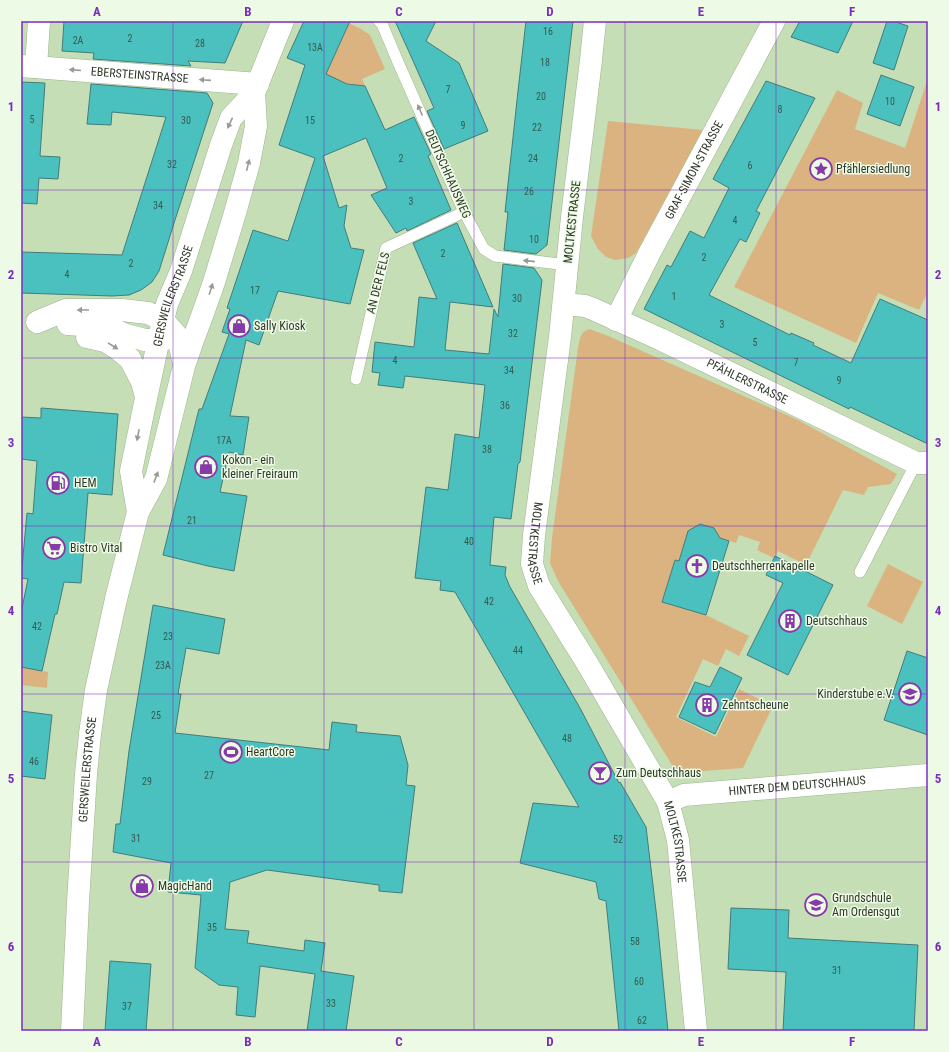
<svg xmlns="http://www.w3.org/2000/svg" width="949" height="1052" font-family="'Roboto Condensed',sans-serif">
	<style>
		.green { fill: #dab380 }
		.building { fill: #4ac1bf; stroke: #427c7b }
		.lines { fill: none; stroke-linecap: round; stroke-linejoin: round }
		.lane-casing { stroke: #9db58e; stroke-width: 12 }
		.street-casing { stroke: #9db58e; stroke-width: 23 }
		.secondary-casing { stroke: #9db58e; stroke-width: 23 }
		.lane { stroke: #fff; stroke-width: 11 }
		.street { stroke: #fff; stroke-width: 22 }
		.secondary { stroke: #fff; stroke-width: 22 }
		.oneway { fill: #989c94 }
		.grid { fill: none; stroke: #7b2cbf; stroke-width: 1; stroke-opacity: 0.55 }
		.labels { text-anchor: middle; stroke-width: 3; stroke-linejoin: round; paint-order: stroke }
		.number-label { font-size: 10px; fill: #365b4f }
		.street-label { font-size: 12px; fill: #30392a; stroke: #edfae6 }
		.poi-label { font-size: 12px; fill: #30392a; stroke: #edfae6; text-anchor: start }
		.neatline { fill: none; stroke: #7b2cbf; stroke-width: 1.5 }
		.grid-label { font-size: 13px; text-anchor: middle; font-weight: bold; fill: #7b2cbf }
	</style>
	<rect width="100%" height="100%" fill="#c5deb6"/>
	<path class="green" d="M349,23L361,29L370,35L385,69L362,79L365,86L347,84L326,74Z
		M927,81H928V292L919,310L878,293L856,343L734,287L837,90L863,103L855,129L905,148Z
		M608,121L703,130L636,253L628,258L615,260L606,257L598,249L591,236Z
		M589,329L606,335L798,420L897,474L891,484L868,487L864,495L843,490L806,565L778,551L774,558L757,550L760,542L739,535L736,543L720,538L714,528L700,524L688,531L679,561L675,560L662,602L706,615L749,636L739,656L726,649L718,666L703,659L676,717L716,737L739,689L773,706L743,768L677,773L558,581L550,563L552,538L578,348C580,339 580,332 589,329Z
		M888,564L923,582L902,624L867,606Z
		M21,667L48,672L47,688L21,685Z"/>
	<path class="building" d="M64,21H243L225,63L188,61L191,66L93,59L94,53L62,51Z
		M304,21H350L326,74L347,84L365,86L385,130L414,117L431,154L428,156L451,210L407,231L406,228L396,233L371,195L387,188L366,138L323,156L339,208L347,205L344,226L351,248L364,250L350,304L278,291L259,345L246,340L230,416L249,417L243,455L229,452L220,492L247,496L234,571L208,566L163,555L195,425L199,409H202L229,334L222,332L230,309L227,308L253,230L288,241L315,158L279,145L305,65L287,58Z
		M395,21H436L426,41L459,63L488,131L444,149L427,111L434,108L410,54Z
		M526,21H573L547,245L536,254L504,250L508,212H505L518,91Z
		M800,21H853L838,53L791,37Z
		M887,21H893L908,26L894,70L873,63Z
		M881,75L914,87L900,126L867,114Z
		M766,81L815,98L756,211L760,213L746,242L740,239L709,295L790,335L791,333L814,343L813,345L851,363L880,299L928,320V444L850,407L849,409L644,309L667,265L671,267L690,231L704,238L729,188L713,179Z
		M21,82L45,83L40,156L60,157L58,179L39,178L37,204L21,203Z
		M91,84L207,93L213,103L175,220L159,271L152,282L141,290L129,295L112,296L21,293V252L122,255L166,117L112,112L111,125L87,124Z
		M457,223L493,307L450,302L445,350L489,354L494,309L498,317L503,264L534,268L542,280L520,462L518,464L511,519L494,517L490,565L506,567L505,575L510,587L580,708L619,783L620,782L646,827L657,919L668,1031H619L606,901L599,899L596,882L520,863L533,803L579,807L455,592L440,590L441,581L415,578L426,487L448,490L455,434L479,438L485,385L405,376L403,388L378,385L380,373L372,372L375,342L414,347L419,297L437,299L413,243Z
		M41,408L118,414L112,495L88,493L81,583L64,582L57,614H55L42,671L21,667V613L28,579L21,578L27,513L33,514L37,461L21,459V417L41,418Z
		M700,524L714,528L720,538L729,541L706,615L662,602L675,560L679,561L688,531Z
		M775,556L833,585L788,675L747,655L783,583L766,575Z
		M153,605L225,619L219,654L186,648L178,694H181L175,733L329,750L332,722L357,725L356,732L400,736L408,765L406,785L415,786L402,893L379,891V885L267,870L230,882L225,929L249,931L247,943L304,951L305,940L325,943L321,971L354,976L346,1031H307L315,974L260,966L255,1017L236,1015L238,987L219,985L195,968L201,895L168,892L171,863L113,852L116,824H120L129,751Z
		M907,651L928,658V735L884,720Z
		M720,667L742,678L715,734L679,717L695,682L710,687Z
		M21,711L52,715L45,779L21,776Z
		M731,908L789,910L788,938L918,945L914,1031H783L786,972L728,969Z
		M110,961L151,964L146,1031H105Z"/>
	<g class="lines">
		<g class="lane-casing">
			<path id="lane" d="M379,21L382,24L398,62L464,212L484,249L495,256L567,265
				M356,379L386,248L464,212
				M860,572L916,463"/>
		</g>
		<g class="street-casing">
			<g id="street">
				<path id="s1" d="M21,66L258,84"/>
				<path d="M36,67L39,21"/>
				<path id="s2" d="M564,304L585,306L593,309L660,339L916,463H928"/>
				<path id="s3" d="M616,320L650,252L774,21"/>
				<path id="s4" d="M668,802L684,795L928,775"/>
			</g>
		</g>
		<g class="secondary-casing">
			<g id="secondary">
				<path id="s5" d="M595,21L591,60L572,217L560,337L534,535L532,564L539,586L587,663L668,802L678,840L696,1031"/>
				<path d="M37,322L66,310H122L148,313L163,320L178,337L184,364"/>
				<path d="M68,324L108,327L126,335L145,340H159L172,338"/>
				<path d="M87,337L105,341L118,349L130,359L142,382L146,397"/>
				<path id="s6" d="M138,512L131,471L145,403L163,320L167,304L181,271L221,145L231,118L254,93L283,21"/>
				<path id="s7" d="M72,1031L78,902L86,774L90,734L96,690L116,599L138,512L156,479L184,366L193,340L202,316L214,282L235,213L249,163L256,126L254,93"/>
			</g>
		</g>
		<use href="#lane" class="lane"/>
		<use href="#street" class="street"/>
		<use href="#secondary" class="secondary"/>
	</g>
	<defs><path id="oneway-solid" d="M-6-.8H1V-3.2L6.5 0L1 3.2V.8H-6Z"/></defs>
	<g class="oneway">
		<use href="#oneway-solid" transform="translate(75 70) rotate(-175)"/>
		<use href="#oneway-solid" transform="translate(205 80) rotate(-176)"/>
		<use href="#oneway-solid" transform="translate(420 110) rotate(-114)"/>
		<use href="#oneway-solid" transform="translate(230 123) rotate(115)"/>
		<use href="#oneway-solid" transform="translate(248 165) rotate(-76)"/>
		<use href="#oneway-solid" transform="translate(529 261) rotate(-174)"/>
		<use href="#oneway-solid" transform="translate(211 289) rotate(-72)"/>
		<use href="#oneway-solid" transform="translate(83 310) rotate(-180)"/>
		<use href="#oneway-solid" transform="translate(113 346) rotate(32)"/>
		<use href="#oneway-solid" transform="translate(138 435) rotate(101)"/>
		<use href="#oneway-solid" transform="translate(156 477) rotate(-70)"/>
	</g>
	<path class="grid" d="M173,21V1031M324,21V1031M474,21V1031M625,21V1031M776,21V1031M21,190H928M21,358H928M21,526H928M21,694H928M21,862H928"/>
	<defs>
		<g id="sight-ring" transform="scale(1.15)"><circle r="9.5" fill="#edfae6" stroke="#8739a9" stroke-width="1.5"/><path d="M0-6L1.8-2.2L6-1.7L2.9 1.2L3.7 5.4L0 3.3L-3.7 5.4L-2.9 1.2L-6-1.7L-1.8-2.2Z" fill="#8739a9"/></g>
		<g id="shop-ring" transform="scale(1.15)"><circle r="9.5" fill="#edfae6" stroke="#8739a9" stroke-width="1.5"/><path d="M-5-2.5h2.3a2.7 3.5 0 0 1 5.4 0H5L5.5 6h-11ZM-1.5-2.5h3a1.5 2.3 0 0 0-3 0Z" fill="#8739a9"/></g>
		<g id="fuel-ring" transform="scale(1.15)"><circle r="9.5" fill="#edfae6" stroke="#8739a9" stroke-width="1.5"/><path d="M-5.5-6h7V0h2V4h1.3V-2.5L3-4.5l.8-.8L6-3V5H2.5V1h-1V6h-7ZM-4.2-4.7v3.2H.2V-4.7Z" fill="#8739a9"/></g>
		<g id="supermarket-ring" transform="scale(1.15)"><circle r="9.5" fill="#edfae6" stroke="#8739a9" stroke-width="1.5"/><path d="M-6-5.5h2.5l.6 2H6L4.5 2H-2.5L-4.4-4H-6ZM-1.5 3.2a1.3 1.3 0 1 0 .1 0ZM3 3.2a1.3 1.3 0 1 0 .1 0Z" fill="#8739a9"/></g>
		<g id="church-ring" transform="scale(1.15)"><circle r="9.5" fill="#edfae6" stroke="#8739a9" stroke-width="1.5"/><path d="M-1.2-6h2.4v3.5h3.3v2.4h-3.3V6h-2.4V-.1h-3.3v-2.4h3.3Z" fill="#8739a9"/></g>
		<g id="building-ring" transform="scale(1.15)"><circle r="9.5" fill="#edfae6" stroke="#8739a9" stroke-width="1.5"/><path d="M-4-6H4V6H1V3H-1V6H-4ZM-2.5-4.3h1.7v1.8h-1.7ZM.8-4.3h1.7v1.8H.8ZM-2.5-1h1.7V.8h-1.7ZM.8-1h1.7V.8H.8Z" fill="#8739a9"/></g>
		<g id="school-ring" transform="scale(1.15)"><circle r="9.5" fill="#edfae6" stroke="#8739a9" stroke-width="1.5"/><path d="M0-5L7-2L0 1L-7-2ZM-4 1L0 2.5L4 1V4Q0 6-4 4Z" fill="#8739a9"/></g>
		<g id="stadium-ring" transform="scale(1.15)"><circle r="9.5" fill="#edfae6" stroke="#8739a9" stroke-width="1.5"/><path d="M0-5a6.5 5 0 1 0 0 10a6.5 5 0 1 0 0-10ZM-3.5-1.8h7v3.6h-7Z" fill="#8739a9"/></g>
		<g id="bar-ring" transform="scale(1.15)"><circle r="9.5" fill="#edfae6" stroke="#8739a9" stroke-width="1.5"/><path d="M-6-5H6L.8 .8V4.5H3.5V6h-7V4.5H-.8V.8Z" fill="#8739a9"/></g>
	</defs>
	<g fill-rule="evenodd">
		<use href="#sight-ring" x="821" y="169"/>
		<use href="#shop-ring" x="239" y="326"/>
		<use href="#shop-ring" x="206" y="467"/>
		<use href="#fuel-ring" x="58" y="483"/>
		<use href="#supermarket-ring" x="54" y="548"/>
		<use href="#church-ring" x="697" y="566"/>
		<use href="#building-ring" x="790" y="621"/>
		<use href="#school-ring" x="910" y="694"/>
		<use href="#building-ring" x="707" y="705"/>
		<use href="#stadium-ring" x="231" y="752"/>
		<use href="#bar-ring" x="600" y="773"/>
		<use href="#shop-ring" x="142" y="886"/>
		<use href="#school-ring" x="816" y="905"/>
	</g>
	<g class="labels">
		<g class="number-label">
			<text x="548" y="35">16</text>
			<text x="130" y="42">2</text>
			<text x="78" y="44">2A</text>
			<text x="200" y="47">28</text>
			<text x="315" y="51">13A</text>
			<text x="545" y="66">18</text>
			<text x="448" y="93">7</text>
			<text x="541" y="100">20</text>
			<text x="890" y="105">10</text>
			<text x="780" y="113">8</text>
			<text x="32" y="123">5</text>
			<text x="186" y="124">30</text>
			<text x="310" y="124">15</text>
			<text x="463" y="129">9</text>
			<text x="537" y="131">22</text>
			<text x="401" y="162">2</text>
			<text x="533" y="162">24</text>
			<text x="172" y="168">32</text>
			<text x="750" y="169">6</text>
			<text x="529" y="195">26</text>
			<text x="411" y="205">3</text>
			<text x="158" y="209">34</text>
			<text x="735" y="224">4</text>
			<text x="534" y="243">10</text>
			<text x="443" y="257">2</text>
			<text x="704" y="261">2</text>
			<text x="131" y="267">2</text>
			<text x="67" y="278">4</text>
			<text x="255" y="294">17</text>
			<text x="674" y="300">1</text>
			<text x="517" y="302">30</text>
			<text x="722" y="328">3</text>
			<text x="513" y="337">32</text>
			<text x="755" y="346">5</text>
			<text x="395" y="364">4</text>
			<text x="796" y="366">7</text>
			<text x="509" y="374">34</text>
			<text x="839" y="384">9</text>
			<text x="505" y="409">36</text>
			<text x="224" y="444">17A</text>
			<text x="487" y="453">38</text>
			<text x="192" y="524">21</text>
			<text x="469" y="545">40</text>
			<text x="489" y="605">42</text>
			<text x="37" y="630">42</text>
			<text x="168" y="640">23</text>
			<text x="518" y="654">44</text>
			<text x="163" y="669">23A</text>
			<text x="156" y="719">25</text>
			<text x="567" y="742">48</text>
			<text x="34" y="765">46</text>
			<text x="209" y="779">27</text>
			<text x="147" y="785">29</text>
			<text x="136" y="842">31</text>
			<text x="618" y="843">52</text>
			<text x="212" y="931">35</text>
			<text x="635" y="945">58</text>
			<text x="837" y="974">31</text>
			<text x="639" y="985">60</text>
			<text x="331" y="1007">33</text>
			<text x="127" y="1010">37</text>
			<text x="642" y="1024">62</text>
		</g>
		<g class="street-label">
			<text dy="4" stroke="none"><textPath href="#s1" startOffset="119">EBERSTEINSTRASSE</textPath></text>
			<text dy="4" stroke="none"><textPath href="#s3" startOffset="169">GRAF-SIMON-STRASSE</textPath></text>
			<text transform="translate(448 174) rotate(66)" y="4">DEUTSCHHAUSWEG</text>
			<text transform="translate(572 222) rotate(-84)" y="4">MOLTKESTRASSE</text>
			<text transform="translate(378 283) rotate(-76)" y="4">AN DER FELS</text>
			<text dy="4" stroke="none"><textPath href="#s6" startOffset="222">GERSWEILERSTRASSE</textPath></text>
			<text dy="4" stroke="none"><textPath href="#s2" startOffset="200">PFÄHLERSTRASSE</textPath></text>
			<text dy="4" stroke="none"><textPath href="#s5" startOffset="526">MOLTKESTRASSE</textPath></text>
			<text dy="4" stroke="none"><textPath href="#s7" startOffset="262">GERSWEILERSTRASSE</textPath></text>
			<text dy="4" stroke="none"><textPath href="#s4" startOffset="131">HINTER DEM DEUTSCHHAUS</textPath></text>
			<text dy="4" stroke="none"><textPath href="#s5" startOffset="862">MOLTKESTRASSE</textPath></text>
		</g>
		<g class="poi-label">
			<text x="836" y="173">Pfählersiedlung</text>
			<text x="254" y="330">Sally Kiosk</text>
			<text x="222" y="464">Kokon - ein<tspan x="222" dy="14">kleiner Freiraum</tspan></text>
			<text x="74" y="487">HEM</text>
			<text x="70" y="552">Bistro Vital</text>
			<text x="712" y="570">Deutschherrenkapelle</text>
			<text x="806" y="625">Deutschhaus</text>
			<text x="894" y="698" text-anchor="end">Kinderstube e.V.</text>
			<text x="722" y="709">Zehntscheune</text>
			<text x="246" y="756">HeartCore</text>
			<text x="616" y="777">Zum Deutschhaus</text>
			<text x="158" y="890">MagicHand</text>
			<text x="832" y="902">Grundschule<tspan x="832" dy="14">Am Ordensgut</tspan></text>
		</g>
	</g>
	<rect width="949" height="1052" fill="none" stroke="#edfae6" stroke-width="44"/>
	<rect x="22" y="22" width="905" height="1008" class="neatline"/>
	<g class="grid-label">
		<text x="97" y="16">A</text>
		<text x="248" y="16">B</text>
		<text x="399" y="16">C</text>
		<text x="550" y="16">D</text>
		<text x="701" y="16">E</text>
		<text x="852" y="16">F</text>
		<text x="11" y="111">1</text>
		<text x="938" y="111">1</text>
		<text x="11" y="279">2</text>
		<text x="938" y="279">2</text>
		<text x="11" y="447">3</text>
		<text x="938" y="447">3</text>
		<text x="11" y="615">4</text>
		<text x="938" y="615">4</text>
		<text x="11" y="783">5</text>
		<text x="938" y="783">5</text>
		<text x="11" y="951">6</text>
		<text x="938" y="951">6</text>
		<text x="97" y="1046">A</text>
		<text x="248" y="1046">B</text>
		<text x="399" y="1046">C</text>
		<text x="550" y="1046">D</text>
		<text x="701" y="1046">E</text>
		<text x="852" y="1046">F</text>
	</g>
</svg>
